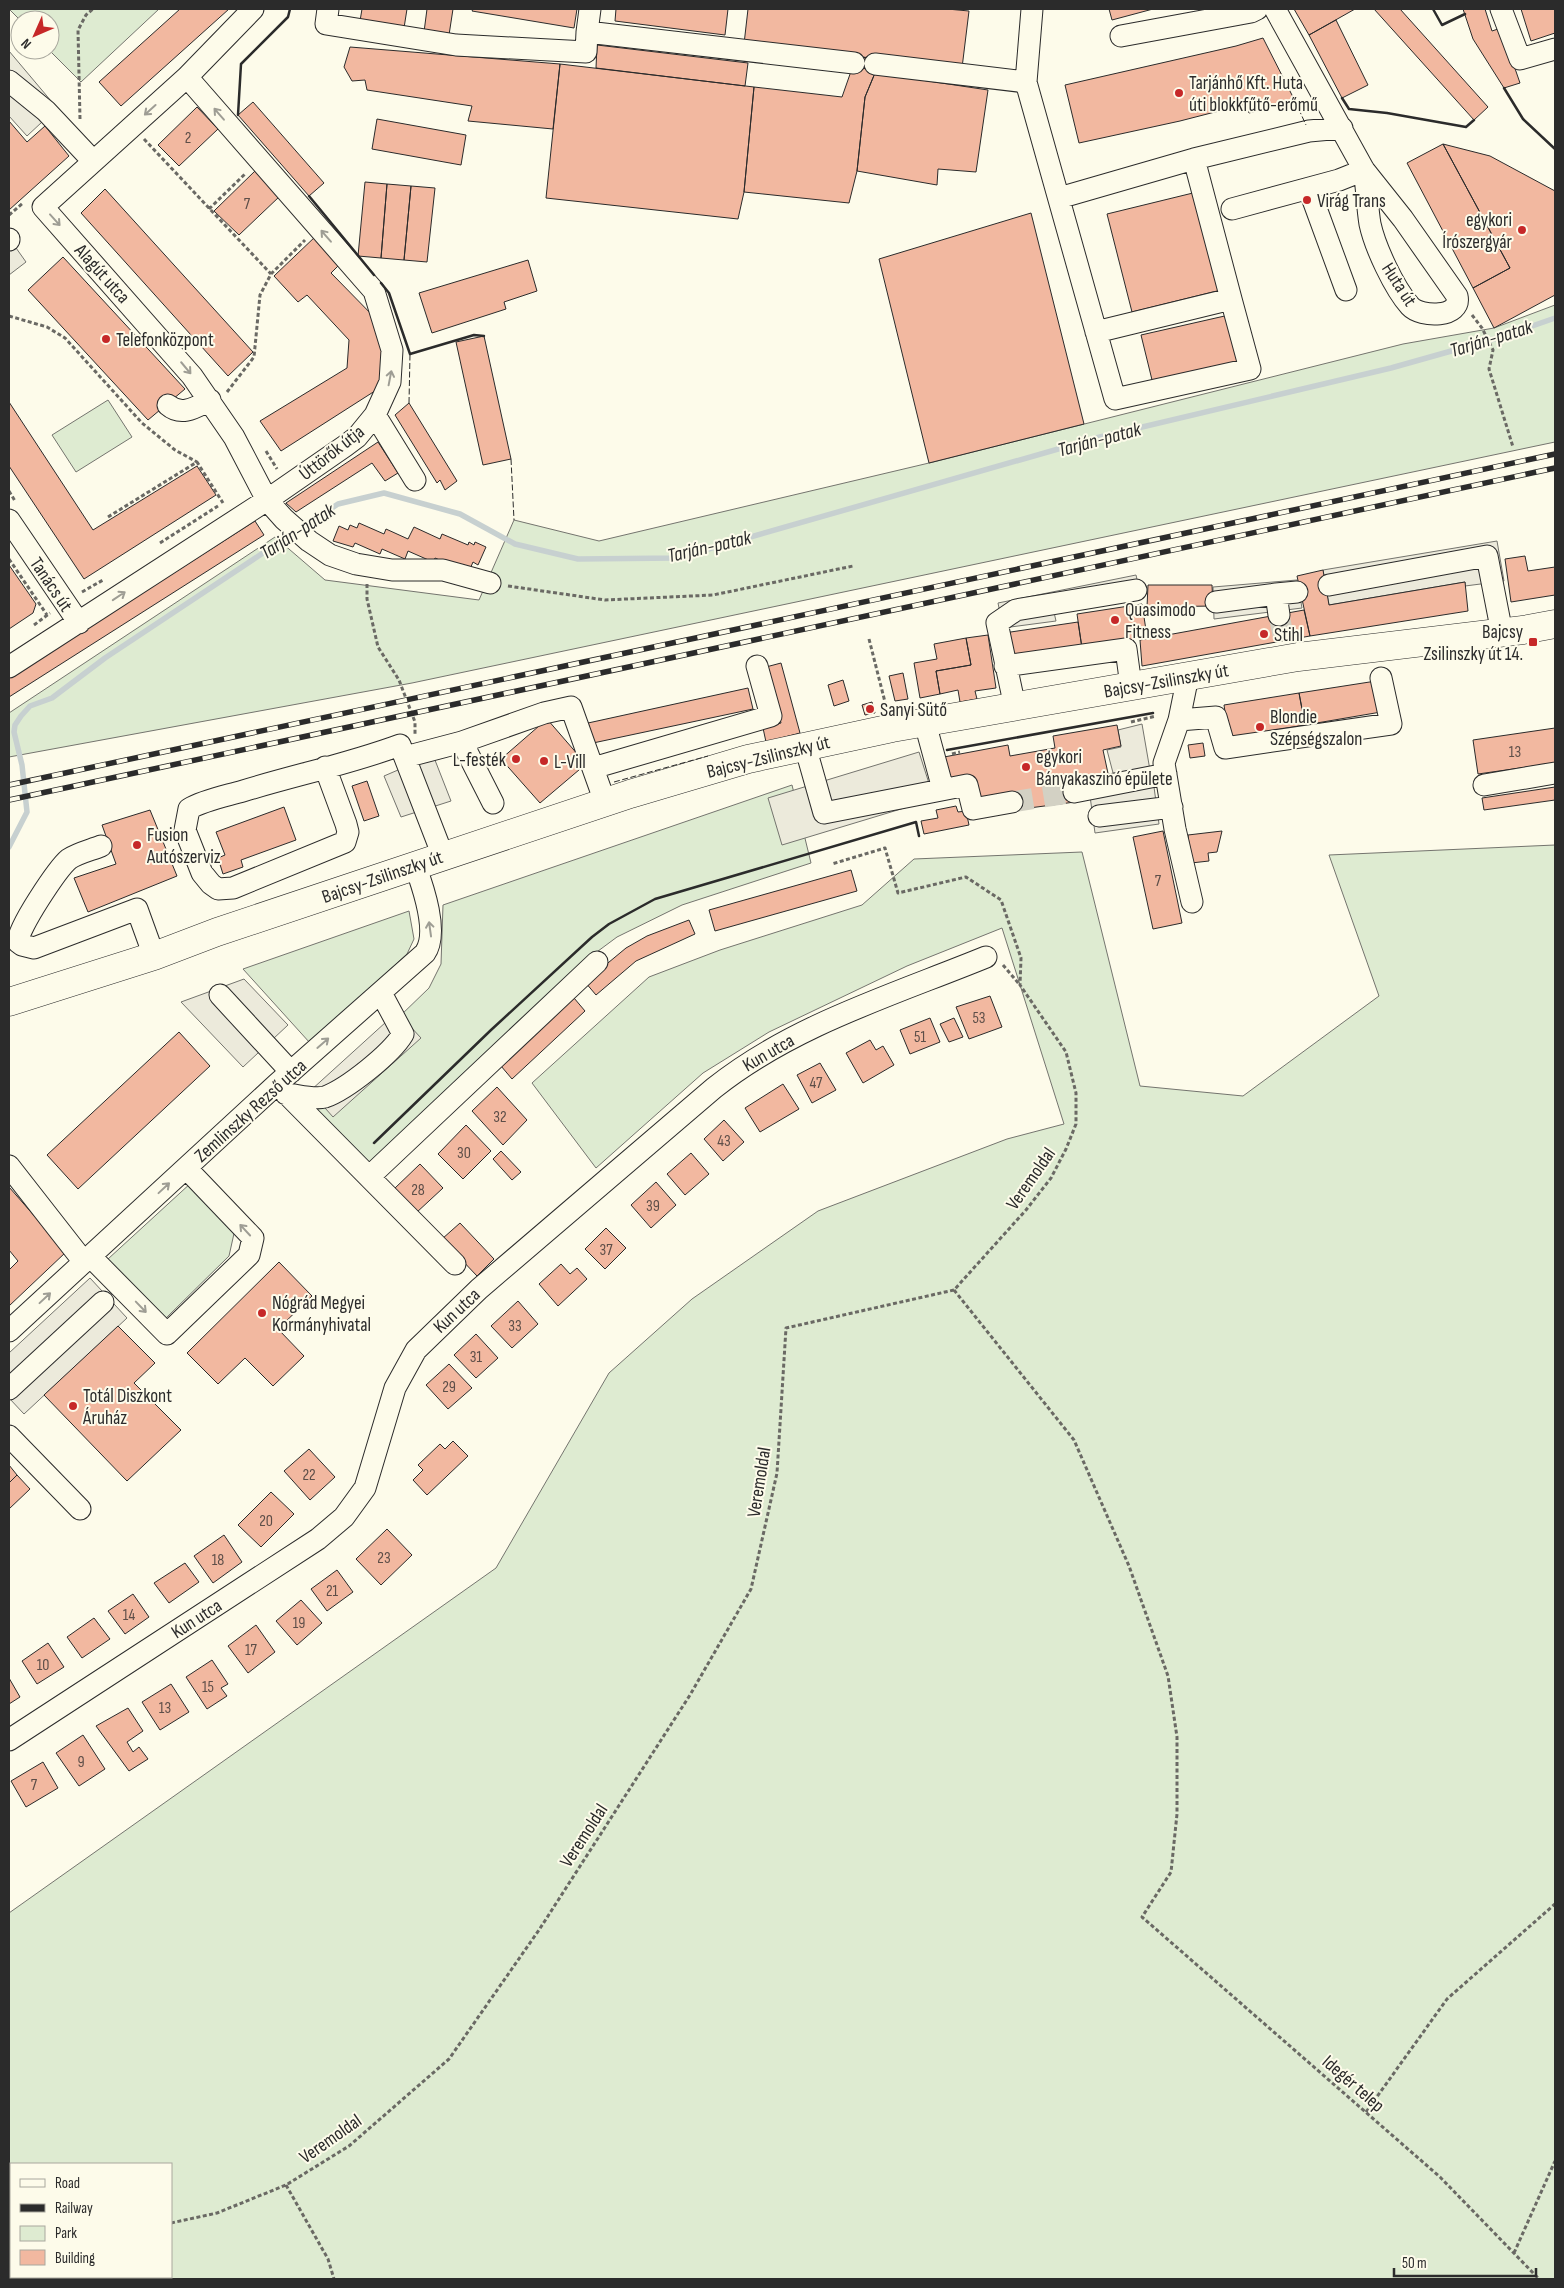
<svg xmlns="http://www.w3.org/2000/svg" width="1564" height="2288" font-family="'Sofia Sans Condensed',sans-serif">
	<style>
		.green { fill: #deebd1; stroke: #74746e; fill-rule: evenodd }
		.parking { fill: #eceadb; stroke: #74746e }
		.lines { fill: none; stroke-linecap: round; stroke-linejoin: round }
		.stream { stroke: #c7d0d0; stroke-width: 5.5 }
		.building { fill: #f2b8a0; stroke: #2b2b2b }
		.minor-tunnel { stroke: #d3d1c4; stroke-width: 21; stroke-dasharray: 21 11; stroke-linecap: butt }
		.minor-casing { stroke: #2b2b2b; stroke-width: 23 }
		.major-casing { stroke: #2b2b2b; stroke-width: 29 }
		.path { stroke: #6a6964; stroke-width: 3; stroke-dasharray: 4 2.5; stroke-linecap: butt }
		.minor { stroke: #fdfbea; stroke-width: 21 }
		.major { stroke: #fdfbea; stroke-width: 28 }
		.rail-casing { stroke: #2b2b2b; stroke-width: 5.5 }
		.rail { stroke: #fdfbea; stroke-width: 4; stroke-dasharray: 11; stroke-linecap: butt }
		.fence { stroke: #2b2b2b; stroke-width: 1; stroke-dasharray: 6 2.5; stroke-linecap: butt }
		.wall { stroke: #2b2b2b; stroke-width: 2.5 }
		.oneway { stroke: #9e9d94 }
		.poi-dot { fill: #c62828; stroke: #fdfbea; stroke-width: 2 }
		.labels { text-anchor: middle; stroke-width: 4; stroke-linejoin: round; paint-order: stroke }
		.number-label { font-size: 16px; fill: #5d4e48 }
		.poi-label { font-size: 19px; fill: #2b2b2b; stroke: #fdfbea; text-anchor: start }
		.street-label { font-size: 19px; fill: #2b2b2b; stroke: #fdfbea }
		.water-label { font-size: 20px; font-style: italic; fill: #2b2b2b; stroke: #fdfbea }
	</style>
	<rect width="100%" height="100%" fill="#fdfbea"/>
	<path class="green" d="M9,9H159L81,82L49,50L50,20H20Z
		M1555,305V442L412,683L9,757V713L275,537L325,580L479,600L514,520L599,541L929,463L1403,344L1494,328Z
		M108,400L132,437L76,472L52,435Z
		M792,785L811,863L682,905L617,937L586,960L371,1168L309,1104L429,988L441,964L443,905Z
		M1555,845V2279H9V1913L496,1568L609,1373L692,1299L818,1211L1007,1139L1064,1124L1002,928L907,966L769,1032L703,1073L596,1168L532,1083L649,977L720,950L862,905L914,859L1082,852L1140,1086L1243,1096L1379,996L1329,855ZM11,2164H171V2277H11Z
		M409,911L414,939L407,954L310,1043L243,969Z
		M192,1182L235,1229L229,1256L165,1319L108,1259Z"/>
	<path class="parking" d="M9,51L57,108L27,136L9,116Z
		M9,238L26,262L9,275Z
		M1497,541L1504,581L1465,586V582L1329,605L1323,570Z
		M1136,575L1141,596L1053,608L1056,621L1003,628L998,603Z
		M1297,580L1302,608L1214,619L1213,587Z
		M1142,724L1151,776L1117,788L1107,750L1121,747L1118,730Z
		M919,752L934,799L782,845L768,798Z
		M433,755L451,801L401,817L384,776Z
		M1154,787L1159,824L1095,833L1090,796Z
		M244,979L288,1025L243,1067L181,1002Z
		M397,1012L421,1038L333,1117L310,1091Z
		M90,1278L127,1318L24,1414L9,1398V1353Z"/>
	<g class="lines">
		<path class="stream" d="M301,528L338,504L384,493L460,514L515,544L578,559L677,558L1100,437L1391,368L1501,337L1555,318
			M9,847L27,812L22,765L14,732L15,725L21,716L30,706L52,698L105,658L293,533"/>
	</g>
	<path class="building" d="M180,9H229L121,106L99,82Z
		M362,9H407L404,28L360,21Z
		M427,9H453L449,35L424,32Z
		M473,9H577L574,28L472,11Z
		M616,9H728L725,35L615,21Z
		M748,9H947L969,11L962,68L744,44Z
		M1109,9H1153L1112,20Z
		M1294,9H1355L1309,35Z
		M1374,9H1400L1488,107L1474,120Z
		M1463,9H1485L1492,31L1501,28L1520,83L1504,88L1473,39Z
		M1521,9H1555V33L1531,41Z
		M1336,20L1368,85L1342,98L1309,35Z
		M1263,38L1295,101L1249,113L1246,104L1180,121L1079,143L1065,85L1236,46Z
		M597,45L748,63L745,86L596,68Z
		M350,47L560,64L553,129L468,121L472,106L367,90L365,80L352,81L344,67Z
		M856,57L875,58V73L865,97L857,171L849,203L744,192L754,87L842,97Z
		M560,64L754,87L744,192L738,219L546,198Z
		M875,73L988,90L976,172L938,169L937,185L857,171L865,97Z
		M253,102L324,183L309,196L238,115Z
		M197,107L218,129L179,166L158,145Z
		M377,119L466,135L461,165L372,149Z
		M9,121L27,142L45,126L69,156L9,210Z
		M1443,144L1490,156L1555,191V295L1494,328L1473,288L1510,268Z
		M1443,144L1510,268L1473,288L1407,163Z
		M256,170L280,196L239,235L214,211Z
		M365,182L387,184L381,258L358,256Z
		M387,184L411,186L404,260L381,258Z
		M411,186L435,188L427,262L404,260Z
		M105,189L253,352L228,376L81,213Z
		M1197,192L1221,290L1132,312L1107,214Z
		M1031,213L1084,424L929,463L879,259Z
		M317,235L342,262L331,273L381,324L382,371L378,389L281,451L260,421L347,368L349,340L307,295L298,302L274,276Z
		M63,257L185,389L148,420L28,290Z
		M528,260L537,291L504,302L506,309L432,333L419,293Z
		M1229,315L1241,364L1153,384L1141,335Z
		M484,336L511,459L483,465L456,342Z
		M9,402L93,530L197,466L216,495L84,579L9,466Z
		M409,403L457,481L445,490L440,480L437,483L395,415Z
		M378,442L398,473L385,481L372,463L296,512L286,503Z
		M255,521L264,535L9,697V678Z
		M359,523L384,534L386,529L408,539L414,527L440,539L442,534L468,545L469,542L474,545L475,542L486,547L478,565L473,562L470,569H461L435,558L433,562L408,551L405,559L382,549L380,554L355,543L353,547L333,541L339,526L348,530L350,525L357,528Z
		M1525,556L1528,571L1555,567V595L1511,602L1505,559Z
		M9,565L36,604L33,613L9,629Z
		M1323,570L1329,605L1465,582L1468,611L1310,636L1297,576Z
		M1148,585H1212L1213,606L1147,607Z
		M1142,604L1146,630L1133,632L1134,640L1082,648L1077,614Z
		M1304,610L1310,636L1142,666L1140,640Z
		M1078,622L1082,648L1008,659L1004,633Z
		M988,635L996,688L975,691L977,699L960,702L958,690L940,694L936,671L971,665L966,638Z
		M966,638L971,665L936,671L940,694L920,698L914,663L937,659L934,644Z
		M781,663L800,733L766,742L763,728L781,723L766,667Z
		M903,673L908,699L895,701L889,676Z
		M843,680L849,701L834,706L828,685Z
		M1376,681L1381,712L1305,725L1299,693Z
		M748,688L753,709L593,743L588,723Z
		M1299,693L1305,725L1229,738L1224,705Z
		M872,702L875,713L865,715L862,705Z
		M547,719L586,764L540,803L501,759Z
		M1117,725L1121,746L1103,750L1109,778L1075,802L1014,810L977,802L949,784L944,757L1008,745L1010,756L1055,748L1053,736Z
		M1555,728V763L1478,774L1473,740Z
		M1203,743L1205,756L1190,758L1188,745Z
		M367,781L379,816L364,821L352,786Z
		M1555,787V800L1484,810L1482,798Z
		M956,806L958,812L966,811L969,825L924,834L921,821L938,818L936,810Z
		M284,807L296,840L241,860L243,867L223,874L218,858L225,855L216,832Z
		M150,810L177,876L88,912L74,878L116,864L102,825Z
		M1163,831L1182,923L1153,929L1133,837Z
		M1222,831L1217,852L1208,853L1209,861L1191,863L1188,835Z
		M851,870L857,891L715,931L709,910Z
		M689,920L695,934L636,961L596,995L585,982L626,948L647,936Z
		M990,996L1002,1027L969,1039L956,1007Z
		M574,998L585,1011L512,1079L501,1066Z
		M930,1018L940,1042L910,1054L900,1030Z
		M954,1018L963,1037L949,1042L940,1024Z
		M179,1032L210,1066L78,1189L47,1155Z
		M870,1040L876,1050L883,1046L894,1065L863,1083L846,1053Z
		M820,1063L836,1090L812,1103L797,1075Z
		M783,1084L799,1109L760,1132L745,1108Z
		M497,1087L527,1120L503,1145L472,1111Z
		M724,1120L744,1142L723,1161L704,1139Z
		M466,1125L491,1151L463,1179L438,1154Z
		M501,1151L521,1172L512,1180L493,1159Z
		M691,1153L709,1174L685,1195L667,1174Z
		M420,1164L443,1188L416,1213L394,1189Z
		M656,1182L676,1205L651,1228L631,1205Z
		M9,1187L66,1252L9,1306V1270L18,1261L9,1250Z
		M460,1223L494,1259L477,1276L442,1239Z
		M606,1228L626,1248L605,1269L585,1249Z
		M279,1262L312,1296L278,1329L304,1356L273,1386L245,1358L218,1384L187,1353Z
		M561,1264L570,1274L577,1268L587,1279L558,1306L539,1284Z
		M518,1301L538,1324L512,1348L491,1326Z
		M118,1326L155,1363L134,1383L181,1430L127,1481L44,1395Z
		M476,1334L498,1358L476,1378L454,1355Z
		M449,1364L472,1388L448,1409L426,1385Z
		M453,1441L468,1456L427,1495L413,1480L423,1470L418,1465L440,1444L445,1449Z
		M309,1449L335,1477L310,1500L284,1471Z
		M9,1465L17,1475L9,1483Z
		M17,1475L30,1489L9,1509V1483Z
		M271,1492L294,1514L261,1547L238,1525Z
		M387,1529L412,1555L381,1585L356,1559Z
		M224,1535L242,1562L213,1583L194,1556Z
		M185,1563L199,1582L169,1603L154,1583Z
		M337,1570L353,1592L327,1611L311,1589Z
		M133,1594L149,1617L125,1634L108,1611Z
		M301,1600L322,1623L297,1645L276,1621Z
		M94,1618L110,1639L82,1658L67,1637Z
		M256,1625L275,1652L248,1673L228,1646Z
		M48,1643L64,1667L37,1684L22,1661Z
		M212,1660L228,1684L221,1688L227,1696L207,1709L186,1677Z
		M9,1678L20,1697L9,1704Z
		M171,1684L189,1712L160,1730L142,1702Z
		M128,1708L143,1731L127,1742L133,1752L139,1747L148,1759L129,1771L96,1726Z
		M83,1735L105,1769L79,1786L56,1753Z
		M43,1762L58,1788L26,1807L11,1781Z"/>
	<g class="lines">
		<path class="minor-tunnel" d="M1279,615L1284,640
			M1012,802L1074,792"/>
		<g class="minor-casing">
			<path id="minor" d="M328,9L326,24L456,45L586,52L587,32
				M590,9L587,32L854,63
				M1032,9L1026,82L1115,399L1250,369L1231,299
				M1275,9L1364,170L1403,219L1457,296C1462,318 1421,318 1410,306C1394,288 1375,247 1370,224C1367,206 1367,188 1364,170
				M1501,9L1520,59L1555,49
				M1121,36L1251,12L1257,9
				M875,64L1026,82
				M187,77L43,207L192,376L234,437L267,500L284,519L309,541L330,555L356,564L392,570H443L490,583
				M9,81L46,111L93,161
				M1194,159L1309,131L1342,128
				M1309,189L1346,290
				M1059,198L1194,159L1231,299L1096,332
				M1232,209L1339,180L1364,170
				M9,240V239
				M168,405C182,417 196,407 210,400
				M375,415L415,480
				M9,520L79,623
				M1329,585L1487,556L1502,633
				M1276,594L1297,592
				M1216,602L1276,594L1279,615
				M1005,666L1126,649L1131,686
				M9,667L267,500L345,446L357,437L375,415L390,382L392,350L374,291L187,77L253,9
				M1188,676L1179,720L1164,763L1175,829L1192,902
				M1015,707L997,623L1016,610L1136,590
				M1179,720L1216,717L1225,748L1391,724L1381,678
				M925,723L943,789
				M805,746L824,813L967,785L973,809L1012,802
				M405,757L462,742
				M325,767L346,824L348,832L345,842L233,888L218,889L211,884L202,873L185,830L189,809C204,800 226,796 243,791C295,775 349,764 400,745L443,856
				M593,768L771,716L757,666
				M1484,785L1555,773
				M1074,792L1166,774
				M493,803L462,742L544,713L571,707L605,802
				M1099,816L1172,807
				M101,846C91,850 78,853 69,859C58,868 17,929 18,942L22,945L34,948L137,909L154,956
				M220,995L291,1072
				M277,1084L455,1264
				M286,1094C297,1095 314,1100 325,1097C347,1089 391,1054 403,1034L381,993
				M9,1166L84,1262
				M369,1177L597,962
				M90,1256L167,1334L249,1255L253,1238L186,1168
				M9,1331L277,1084L425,953C439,933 423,887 415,865
				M9,1389L103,1302
				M9,1436L80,1509
				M9,1740L318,1539L344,1517L365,1488L395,1388L416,1350L479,1289L714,1088C793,1025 893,995 986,957"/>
		</g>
		<g class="major-casing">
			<path id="major" d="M9,1002L154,956L217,932L630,794L748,759L892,728L1298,657L1523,630L1555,624"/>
		</g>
		<path class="path" d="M80,119L78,30L86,15L93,9
			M144,139L271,274
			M209,209L246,173
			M9,215L23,203
			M1472,315L1482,328L1493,350L1489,369L1513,447
			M9,316L47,327L65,338L142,423L175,450L197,462
			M227,392L254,357L260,295L271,274L305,240
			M266,451L277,469
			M9,491L15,501
			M108,517L197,462L223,503
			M160,543L218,506
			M9,559L47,615
			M367,584V599L378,647L399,680L415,722V735
			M508,586L605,600L713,595L853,566
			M82,592L103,580
			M34,625L50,613
			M869,639L886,706
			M1131,722L1156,716
			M952,754L960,752
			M1003,965L1020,985
			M954,1290L1074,1440L1129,1566L1168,1676L1177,1737V1814L1171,1872L1142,1917L1440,2177L1539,2279
			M1366,2112L1447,1999L1555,1904
			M286,2185L328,2259L334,2279
			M9,2188L11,2189
			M171,2223L217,2213L286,2185L349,2146L449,2059L539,1930L690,1695L751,1589L777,1473L786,1328L954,1290L1026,1210L1051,1178L1066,1149L1076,1124V1093L1066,1052L1020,985L1021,958L1001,900L966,877L898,893L885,848L832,864
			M1514,2253L1555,2161"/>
		<use href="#minor" class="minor"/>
		<use href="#major" class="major"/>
		<g class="rail-casing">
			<path id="rail" d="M9,785L1555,454
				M9,800L1555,468"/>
		</g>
		<use href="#rail" class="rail"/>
		<path class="fence" d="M1295,101L1306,125
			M409,403L410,354
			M511,459L514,520
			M614,782L708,756"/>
		<path class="wall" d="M1433,9L1442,25L1465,14
			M1504,88L1523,119L1555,149
			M1342,98L1349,109L1387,113L1466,127L1474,120
			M238,115L241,64L288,17L290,9
			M309,196L374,275
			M381,283L389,293L410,354L474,335L484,336
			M947,750L1153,713
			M374,1143L491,1030L592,937L609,924L655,899L916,822L919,836"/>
	</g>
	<defs><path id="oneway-shaft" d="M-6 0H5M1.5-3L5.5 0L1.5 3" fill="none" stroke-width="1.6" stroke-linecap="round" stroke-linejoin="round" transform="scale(1.25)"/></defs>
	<g class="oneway">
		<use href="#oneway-shaft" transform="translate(150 110) rotate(138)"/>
		<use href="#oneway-shaft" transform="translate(219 114) rotate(-131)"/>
		<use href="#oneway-shaft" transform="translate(55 220) rotate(48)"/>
		<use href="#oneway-shaft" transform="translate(326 236) rotate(-131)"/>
		<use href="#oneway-shaft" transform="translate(186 368) rotate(50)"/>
		<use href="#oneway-shaft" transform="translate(390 378) rotate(-79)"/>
		<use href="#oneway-shaft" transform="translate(119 596) rotate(-34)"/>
		<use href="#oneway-shaft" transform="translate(430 929) rotate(-98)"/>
		<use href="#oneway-shaft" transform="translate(323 1043) rotate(-41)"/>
		<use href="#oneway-shaft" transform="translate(164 1188) rotate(-43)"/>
		<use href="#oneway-shaft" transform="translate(245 1230) rotate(-133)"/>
		<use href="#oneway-shaft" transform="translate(45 1298) rotate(-43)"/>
		<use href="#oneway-shaft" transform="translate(141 1307) rotate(46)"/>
	</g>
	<g class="poi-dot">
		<circle cx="1179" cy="93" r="5"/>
		<circle cx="1307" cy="200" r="5"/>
		<circle cx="1522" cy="230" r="5"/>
		<circle cx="106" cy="339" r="5"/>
		<circle cx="1115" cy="620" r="5"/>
		<circle cx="1264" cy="634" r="5"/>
		<rect x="1528" y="637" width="10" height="10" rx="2.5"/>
		<circle cx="870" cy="709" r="5"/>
		<circle cx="1260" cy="727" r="5"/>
		<circle cx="516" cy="759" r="5"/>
		<circle cx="544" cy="761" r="5"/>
		<circle cx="1026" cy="767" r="5"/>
		<circle cx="137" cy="845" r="5"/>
		<circle cx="262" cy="1313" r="5"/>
		<circle cx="73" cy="1406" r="5"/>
	</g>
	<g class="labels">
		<g class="number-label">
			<text x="188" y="143">2</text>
			<text x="247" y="209">7</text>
			<text x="1515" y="757">13</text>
			<text x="1158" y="886">7</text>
			<text x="979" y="1023">53</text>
			<text x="920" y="1042">51</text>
			<text x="816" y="1088">47</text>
			<text x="500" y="1122">32</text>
			<text x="724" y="1146">43</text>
			<text x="464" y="1158">30</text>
			<text x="418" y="1195">28</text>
			<text x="653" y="1211">39</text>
			<text x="606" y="1255">37</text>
			<text x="515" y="1331">33</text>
			<text x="476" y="1362">31</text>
			<text x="449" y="1392">29</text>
			<text x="309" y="1480">22</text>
			<text x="266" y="1526">20</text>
			<text x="384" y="1563">23</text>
			<text x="218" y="1565">18</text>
			<text x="332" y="1596">21</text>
			<text x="129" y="1620">14</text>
			<text x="299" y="1628">19</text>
			<text x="251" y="1655">17</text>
			<text x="43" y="1670">10</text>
			<text x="208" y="1692">15</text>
			<text x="165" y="1713">13</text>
			<text x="81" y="1767">9</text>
			<text x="34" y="1790">7</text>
		</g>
		<g class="poi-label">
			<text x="1189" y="89">Tarjánhő Kft. Huta<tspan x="1189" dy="22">úti blokkfűtő-erőmű</tspan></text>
			<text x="1317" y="207">Virág Trans</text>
			<text x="1512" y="226" text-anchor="end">egykori<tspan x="1512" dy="22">Írószergyár</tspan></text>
			<text x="116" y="346">Telefonközpont</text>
			<text x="1125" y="616">Quasimodo<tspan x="1125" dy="22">Fitness</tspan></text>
			<text x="1523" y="638" text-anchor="end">Bajcsy<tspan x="1523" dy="22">Zsilinszky út 14.</tspan></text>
			<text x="1274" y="641">Stihl</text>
			<text x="880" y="716">Sanyi Sütő</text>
			<text x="1270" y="723">Blondie<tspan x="1270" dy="22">Szépségszalon</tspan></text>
			<text x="1036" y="763">egykori<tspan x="1036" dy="22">Bányakaszinó épülete</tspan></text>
			<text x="506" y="766" text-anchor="end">L-festék</text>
			<text x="554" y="768">L-Vill</text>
			<text x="147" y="841">Fusion<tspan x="147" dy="22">Autószerviz</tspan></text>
			<text x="272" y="1309">Nógrád Megyei<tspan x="272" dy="22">Kormányhivatal</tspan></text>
			<text x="83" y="1402">Totál Diszkont<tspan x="83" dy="22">Áruház</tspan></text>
		</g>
		<g class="street-label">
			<text transform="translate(103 273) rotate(48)" y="7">Alagút utca</text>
			<text transform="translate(1400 284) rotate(57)" y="7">Huta út</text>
			<text transform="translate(331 452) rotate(-38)" y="7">Úttörők útja</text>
			<text transform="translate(52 584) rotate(56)" y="7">Tanács út</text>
			<text transform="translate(1166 680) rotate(-10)" y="7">Bajcsy-Zsilinszky út</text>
			<text transform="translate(768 756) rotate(-14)" y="7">Bajcsy-Zsilinszky út</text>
			<text transform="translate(382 876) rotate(-19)" y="7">Bajcsy-Zsilinszky út</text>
			<text transform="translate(768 1052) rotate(-30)" y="7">Kun utca</text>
			<text transform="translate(250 1110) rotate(-42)" y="7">Zemlinszky Rezső utca</text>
			<text transform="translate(1030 1178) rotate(-55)" y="7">Veremoldal</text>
			<text transform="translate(456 1310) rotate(-43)" y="7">Kun utca</text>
			<text transform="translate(758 1482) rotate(-81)" y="7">Veremoldal</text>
			<text transform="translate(196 1618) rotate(-33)" y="7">Kun utca</text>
			<text transform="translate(583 1835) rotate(-57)" y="7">Veremoldal</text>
			<text transform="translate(1354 2083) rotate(41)" y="7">Idegér telep</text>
			<text transform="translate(330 2138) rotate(-35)" y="7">Veremoldal</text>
		</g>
		<g class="water-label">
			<text transform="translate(1491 338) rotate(-17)" y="7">Tarján-patak</text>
			<text transform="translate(1099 439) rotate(-15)" y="7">Tarján-patak</text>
			<text transform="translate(297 531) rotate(-33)" y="7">Tarján-patak</text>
			<text transform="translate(709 546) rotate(-13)" y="7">Tarján-patak</text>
		</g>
	</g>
	<rect width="1564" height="2288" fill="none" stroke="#2b2b2b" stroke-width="20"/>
	<rect x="10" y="2163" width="162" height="115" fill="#fdfbea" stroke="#a9a89e"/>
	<rect x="20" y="2179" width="25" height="8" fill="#fdfbea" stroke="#a9a89e"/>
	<text x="55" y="2188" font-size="15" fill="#2b2b2b">Road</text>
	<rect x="20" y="2204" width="25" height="8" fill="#2b2b2b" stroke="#a9a89e"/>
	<text x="55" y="2213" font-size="15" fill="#2b2b2b">Railway</text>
	<rect x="20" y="2226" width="25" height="15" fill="#deebd1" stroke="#a9a89e"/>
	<text x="55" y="2238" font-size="15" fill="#2b2b2b">Park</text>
	<rect x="20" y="2250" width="25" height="15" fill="#f2b8a0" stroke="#a9a89e"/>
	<text x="55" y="2263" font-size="15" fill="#2b2b2b">Building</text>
	<g transform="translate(35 35) rotate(225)"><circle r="24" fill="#fdfbea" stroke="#a9a89e"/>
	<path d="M0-4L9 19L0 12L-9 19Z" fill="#c62828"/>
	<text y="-8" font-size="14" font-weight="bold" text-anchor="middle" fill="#2b2b2b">N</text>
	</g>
	<path d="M1394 2268v8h142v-8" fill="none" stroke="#2b2b2b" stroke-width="2.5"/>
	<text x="1402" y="2268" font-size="15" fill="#2b2b2b" stroke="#fdfbea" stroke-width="4" paint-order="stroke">50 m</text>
</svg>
